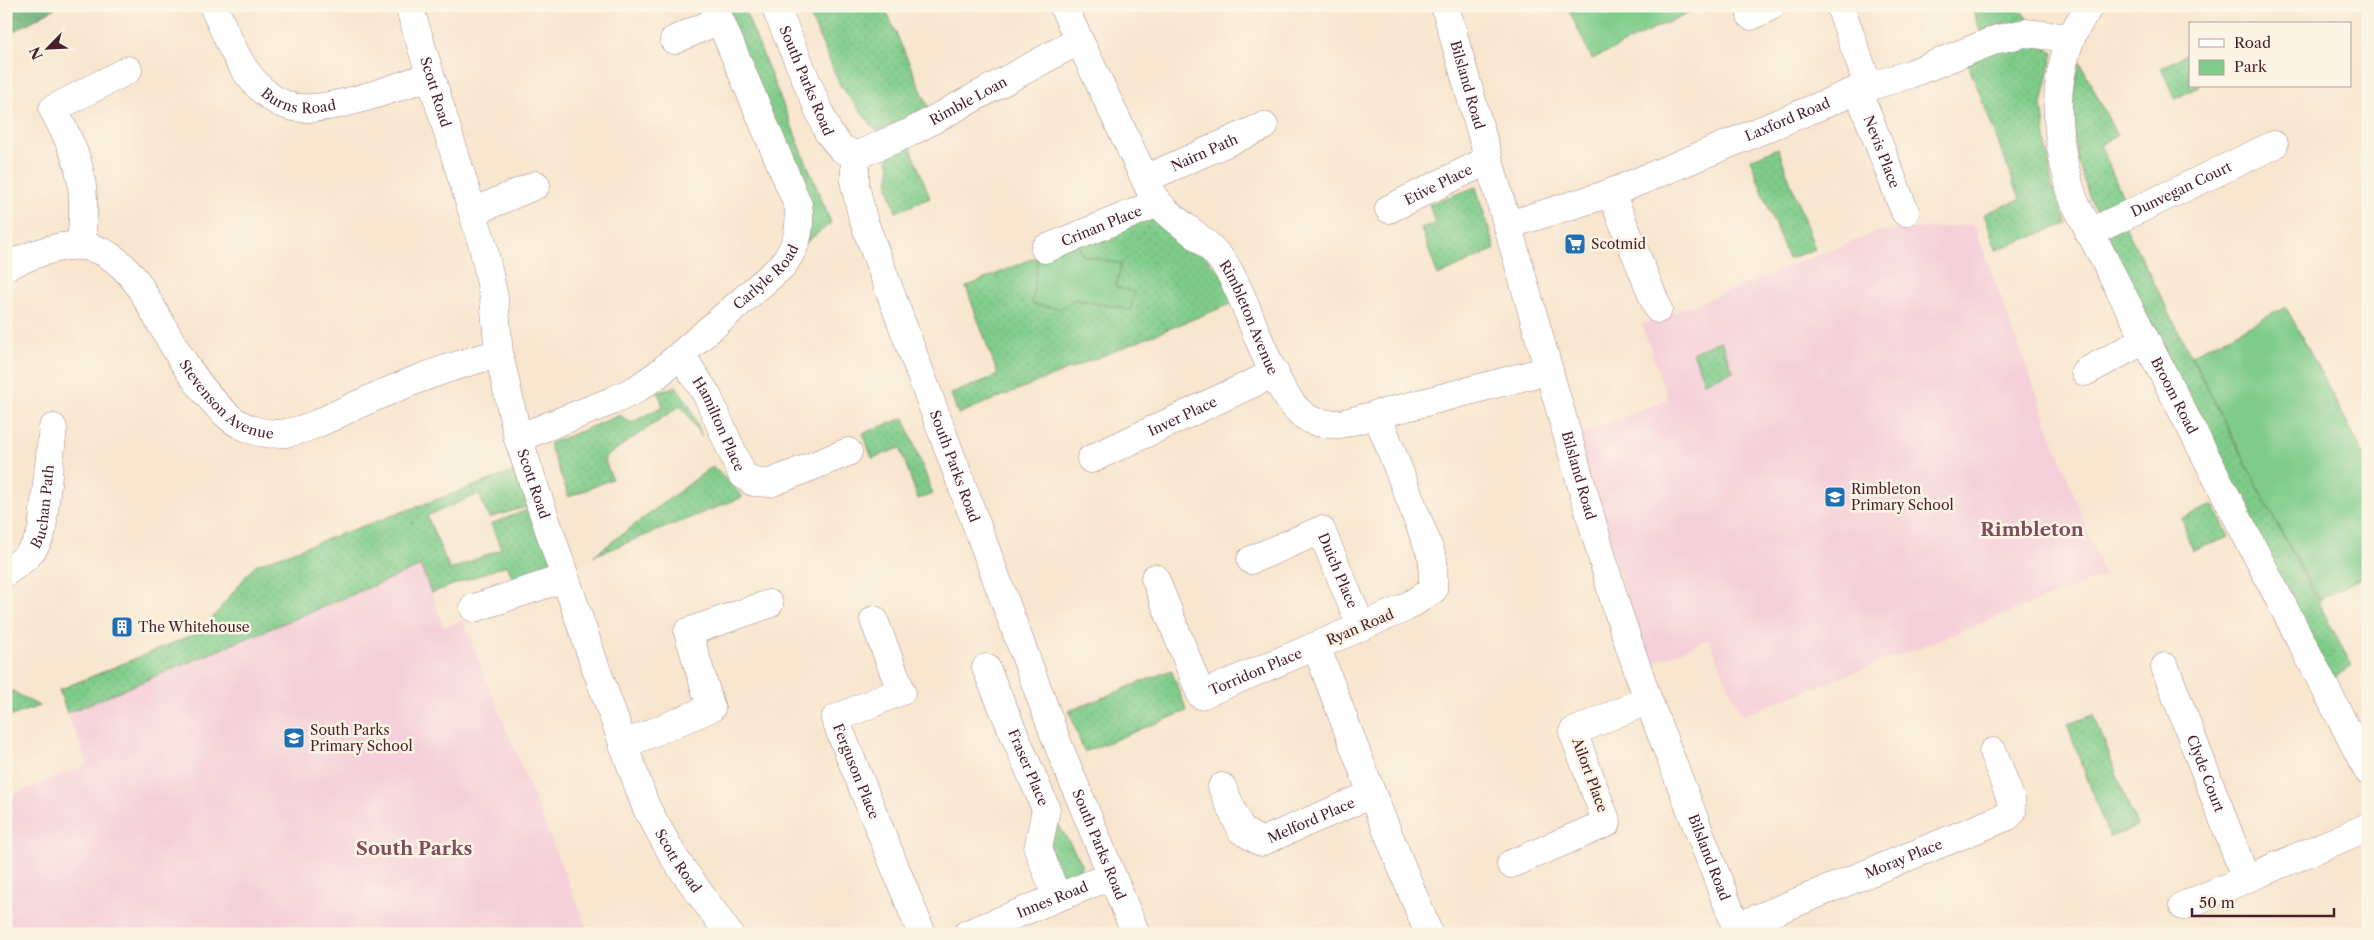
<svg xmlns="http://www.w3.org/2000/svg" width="2374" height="940" font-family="'Libre Caslon Text',serif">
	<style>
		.built { fill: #f5cfd9 }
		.grass { fill: url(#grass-dots); stroke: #64765a }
		.forest { fill: url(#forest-crowns); stroke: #586850 }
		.park { fill: #7fcc8a; stroke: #64765a }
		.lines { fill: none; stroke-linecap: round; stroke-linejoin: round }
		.minor-casing { stroke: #a1827d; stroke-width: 29 }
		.minor { stroke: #fff; stroke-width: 28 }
		.labels { text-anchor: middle; stroke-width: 5; stroke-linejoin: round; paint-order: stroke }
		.street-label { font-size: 14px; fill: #4a1f2b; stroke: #fcf5e5 }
		.poi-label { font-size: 14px; fill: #4a1f2b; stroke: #fcf5e5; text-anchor: start }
		.district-label { font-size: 19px; font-weight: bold; fill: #804d5f; stroke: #fcf5e5 }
	</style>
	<defs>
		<pattern id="grass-dots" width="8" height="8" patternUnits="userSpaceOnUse" patternTransform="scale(1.25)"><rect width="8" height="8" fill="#7fcc8a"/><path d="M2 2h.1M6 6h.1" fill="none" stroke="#6faf77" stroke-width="1.8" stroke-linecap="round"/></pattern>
		<pattern id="forest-crowns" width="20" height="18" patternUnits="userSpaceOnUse" patternTransform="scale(1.25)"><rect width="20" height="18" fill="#67b076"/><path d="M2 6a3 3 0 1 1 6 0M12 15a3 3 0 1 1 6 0" fill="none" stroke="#578f61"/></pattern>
	</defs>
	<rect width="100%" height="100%" fill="#fcf5e5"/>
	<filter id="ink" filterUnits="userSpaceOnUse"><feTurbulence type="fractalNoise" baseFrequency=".02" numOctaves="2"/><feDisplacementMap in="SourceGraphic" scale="10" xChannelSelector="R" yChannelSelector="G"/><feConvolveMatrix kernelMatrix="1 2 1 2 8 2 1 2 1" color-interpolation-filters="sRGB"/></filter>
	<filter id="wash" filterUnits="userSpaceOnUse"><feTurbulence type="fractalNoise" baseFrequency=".0096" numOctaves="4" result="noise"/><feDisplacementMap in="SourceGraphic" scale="20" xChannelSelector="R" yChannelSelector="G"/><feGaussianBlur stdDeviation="1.12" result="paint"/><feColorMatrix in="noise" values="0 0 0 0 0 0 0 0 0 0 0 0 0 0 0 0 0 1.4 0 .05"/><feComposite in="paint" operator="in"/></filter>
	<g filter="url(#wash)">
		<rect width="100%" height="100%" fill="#f8e6cf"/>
		<path class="built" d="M1974,225L2104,576L1741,716L1709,639L1649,664L1613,557L1578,436L1668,399L1642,325L1879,231Z
			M421,566L444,627L469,618L463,621L589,934H34L33,931H9L6,797L88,764L67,713Z"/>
		<path class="grass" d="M724,6H743L831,223L804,244Z
			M806,6H884L929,108L877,132L840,85Z
			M1971,6H2017L2031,23L2010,22L1980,31Z
			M2036,44L2053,52L2042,105L2052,187L2067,224L1996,250L1984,214L2020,199L1967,61L2009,45Z
			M2190,52V86H2200L2175,99L2161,68Z
			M2080,62L2117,136L2100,145L2130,213L2121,218L2266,503L2352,666L2330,680L2102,226C2076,166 2063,128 2080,62Z
			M909,143L930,198L896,212L888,187L890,169L887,151Z
			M1778,148L1815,249L1788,259L1750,159Z
			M1476,187L1495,249L1438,276L1421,228L1435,223L1429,204Z
			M1158,203L1243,299L958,414L951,394L998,375L966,287L1038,256L1074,299L1131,310L1116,287L1121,264L1082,255L1076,237Z
			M1721,341L1733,371L1704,382L1693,352Z
			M676,386L689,404L702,437L681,405L604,458L612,479L569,497L549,444L620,415L631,423L663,406L658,392Z
			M904,418L933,494L918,499L900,448L872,458L863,433Z
			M713,466L743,497L593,556Z
			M527,467L539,503L489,518L479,494L427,516L450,570L501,549L491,524L540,505L565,578L519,593L507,565L431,593L421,566L67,713L59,690L202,631L255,565Z
			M2213,505L2229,537L2192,551L2182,518Z
			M1171,670L1187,711L1084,752L1069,711Z
			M11,691H12L39,706L6,718V694Z
			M2094,715L2137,827L2109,837L2067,724Z
			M1052,814L1083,865L1063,887L1045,844Z"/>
		<path class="forest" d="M6,6H59L6,36Z"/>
		<path class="park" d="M1567,6H1702L1592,59Z
			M1076,237L1082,255L1121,264L1116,287L1134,292L1131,310L1074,299L1061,309L1032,304L1038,256Z
			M2286,307L2368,462V574L2319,600L2266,503L2191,355Z"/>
	</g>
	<g filter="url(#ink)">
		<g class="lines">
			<g class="minor-casing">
				<g id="minor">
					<path id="s1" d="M213,6C224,28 233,55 248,74C257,86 271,100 286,105C318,118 396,87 430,76"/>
					<path id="s2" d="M409,6L483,246L494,298L499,354L518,438L592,657L646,807L675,859L729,934"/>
					<path id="s3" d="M775,6L828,132L841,148L855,156V185L863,219L1059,747L1136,934"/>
					<path id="s4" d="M1063,6L1152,194C1170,222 1204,235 1223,262C1251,300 1271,401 1311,420C1320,424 1331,424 1341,424L1549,370"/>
					<path id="s5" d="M1445,6L1616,606L1648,700L1739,934"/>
					<path d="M1840,6L1869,88"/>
					<path id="s6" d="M2089,6C2083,17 2075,28 2070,40C2050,95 2057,146 2074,201L2368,771"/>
					<path d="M1751,16L1771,6"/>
					<path d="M674,40L719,20"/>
					<path id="s7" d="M1858,90L1905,212"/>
					<path id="s8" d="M855,156L909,133L1078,41"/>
					<path id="s9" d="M1145,179L1264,126"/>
					<path d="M1611,193L1658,309"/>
					<path id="s10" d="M1389,209L1488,160"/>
					<path d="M473,212L536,185"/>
					<path id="s11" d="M1508,225L1611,193L1858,90L1910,74L1998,39L2025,33L2071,38"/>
					<path id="s12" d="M2089,233L2274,145"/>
					<path d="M81,244C83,221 85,197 80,174C76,151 63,129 53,109L128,70"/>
					<path id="s13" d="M1045,249L1158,203"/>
					<path id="s14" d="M6,266C60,243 98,229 138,284C165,328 189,382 228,416C243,429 265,436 285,433C310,430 336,414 359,404C404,384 450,365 499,354"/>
					<path id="s15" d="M681,355L707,395L742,474L753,482L770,483L848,452"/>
					<path d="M2085,372L2145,340"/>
					<path d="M1377,414L1433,559V590L1405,608L1316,646L1372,794L1429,934"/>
					<path id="s16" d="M518,438L612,401L635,390L657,375L782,266C797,246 802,229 798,205L714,6"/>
					<path id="s17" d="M1091,459L1275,373"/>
					<path id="s18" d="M1251,560L1321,530L1361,626"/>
					<path id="s19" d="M6,572C24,560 36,551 42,530L53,428"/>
					<path id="s20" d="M1155,578L1201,695L1316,646"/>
					<path d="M474,608L565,578"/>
					<path id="s21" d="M874,620L901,691L835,719L922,934"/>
					<path id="s22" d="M2165,667L2246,879"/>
					<path id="s23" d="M986,668L1046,809L1038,849L1057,897"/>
					<path d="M623,745L711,708L688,632L769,604"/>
					<path id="s24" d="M1222,787L1241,830L1261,842L1372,794"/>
					<path d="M1511,864L1607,823L1573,732L1648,700"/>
					<path d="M2183,906L2368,827"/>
					<path id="s25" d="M1736,927L2008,816L2012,812L2011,800L1993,752"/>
					<path id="s26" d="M967,934L1111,876"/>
				</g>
			</g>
			<use href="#minor" class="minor"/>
		</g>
	</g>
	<defs>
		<g id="supermarket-square" transform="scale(1.125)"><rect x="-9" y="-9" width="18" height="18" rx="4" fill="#1f6fb2" stroke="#fcf5e5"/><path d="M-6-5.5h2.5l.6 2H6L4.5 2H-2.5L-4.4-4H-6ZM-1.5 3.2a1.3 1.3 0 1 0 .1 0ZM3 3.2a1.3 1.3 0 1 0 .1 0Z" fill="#fff"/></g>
		<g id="school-square" transform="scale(1.125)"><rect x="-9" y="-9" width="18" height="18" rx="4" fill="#1f6fb2" stroke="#fcf5e5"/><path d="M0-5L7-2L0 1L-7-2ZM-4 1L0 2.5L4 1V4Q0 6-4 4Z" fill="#fff"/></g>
		<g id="building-square" transform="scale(1.125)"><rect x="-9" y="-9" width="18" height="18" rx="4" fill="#1f6fb2" stroke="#fcf5e5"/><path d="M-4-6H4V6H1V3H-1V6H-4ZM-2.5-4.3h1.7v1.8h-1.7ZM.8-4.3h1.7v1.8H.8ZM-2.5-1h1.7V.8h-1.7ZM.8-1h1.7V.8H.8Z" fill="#fff"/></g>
	</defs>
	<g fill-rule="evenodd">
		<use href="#supermarket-square" x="1575" y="244"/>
		<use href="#school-square" x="1835" y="497"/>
		<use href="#building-square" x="122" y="627"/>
		<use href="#school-square" x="294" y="738"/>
	</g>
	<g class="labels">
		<g class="street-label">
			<text dy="5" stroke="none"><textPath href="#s3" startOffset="81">South Parks Road</textPath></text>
			<text dy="5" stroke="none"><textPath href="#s5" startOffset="82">Bilsland Road</textPath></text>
			<text dy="5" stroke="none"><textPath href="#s2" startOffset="90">Scott Road</textPath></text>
			<text dy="5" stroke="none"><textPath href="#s1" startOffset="138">Burns Road</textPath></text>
			<text dy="5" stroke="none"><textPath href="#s8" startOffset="126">Rimble Loan</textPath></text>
			<text dy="5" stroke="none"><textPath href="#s11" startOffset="299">Laxford Road</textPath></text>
			<text dy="5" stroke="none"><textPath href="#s7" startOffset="66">Nevis Place</textPath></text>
			<text dy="5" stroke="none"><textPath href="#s9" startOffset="65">Nairn Path</textPath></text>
			<text dy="5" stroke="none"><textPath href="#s10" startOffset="55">Etive Place</textPath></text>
			<text dy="5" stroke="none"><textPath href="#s12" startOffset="102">Dunvegan Court</textPath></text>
			<text dy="5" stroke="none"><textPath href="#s13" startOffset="61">Crinan Place</textPath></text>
			<text dy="5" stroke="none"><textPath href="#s16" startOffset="300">Carlyle Road</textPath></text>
			<text dy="5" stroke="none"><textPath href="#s4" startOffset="368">Rimbleton Avenue</textPath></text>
			<text dy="5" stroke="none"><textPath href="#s14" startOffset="299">Stevenson Avenue</textPath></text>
			<text dy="5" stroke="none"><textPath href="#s6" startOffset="422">Broom Road</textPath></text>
			<text dy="5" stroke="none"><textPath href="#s17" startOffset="101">Inver Place</textPath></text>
			<text dy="5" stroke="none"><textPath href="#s15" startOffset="79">Hamilton Place</textPath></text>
			<text dy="5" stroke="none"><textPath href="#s3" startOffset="501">South Parks Road</textPath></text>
			<text dy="5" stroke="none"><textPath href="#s5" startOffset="488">Bilsland Road</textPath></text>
			<text dy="5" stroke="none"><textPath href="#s2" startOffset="495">Scott Road</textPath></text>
			<text dy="5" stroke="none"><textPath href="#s19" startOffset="80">Buchan Path</textPath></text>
			<text dy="5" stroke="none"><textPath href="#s18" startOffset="120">Duich Place</textPath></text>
			<text transform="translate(1360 627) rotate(-23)" y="5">Ryan Road</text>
			<text dy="5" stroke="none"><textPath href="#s20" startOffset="185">Torridon Place</textPath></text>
			<text dy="5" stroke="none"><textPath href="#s23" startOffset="108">Fraser Place</textPath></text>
			<text dy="5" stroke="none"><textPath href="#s21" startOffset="204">Ferguson Place</textPath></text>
			<text dy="5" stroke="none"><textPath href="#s22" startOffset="114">Clyde Court</textPath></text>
			<text transform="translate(1590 775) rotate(70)" y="5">Ailort Place</text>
			<text dy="5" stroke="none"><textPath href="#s24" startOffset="125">Melford Place</textPath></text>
			<text dy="5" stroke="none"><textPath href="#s3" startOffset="906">South Parks Road</textPath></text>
			<text dy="5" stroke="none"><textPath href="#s5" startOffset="892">Bilsland Road</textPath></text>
			<text dy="5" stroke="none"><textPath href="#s2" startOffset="900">Scott Road</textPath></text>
			<text dy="5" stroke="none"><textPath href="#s25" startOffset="181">Moray Place</textPath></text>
			<text dy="5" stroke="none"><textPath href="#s26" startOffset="92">Innes Road</textPath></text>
		</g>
		<g class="poi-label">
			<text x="1591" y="249">Scotmid</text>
			<text x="1851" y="494">Rimbleton<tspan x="1851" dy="16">Primary School</tspan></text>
			<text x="138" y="632">The Whitehouse</text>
			<text x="310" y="735">South Parks<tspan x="310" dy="16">Primary School</tspan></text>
		</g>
		<g class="district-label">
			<text x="2032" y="536">Rimbleton</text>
			<text x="414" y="855">South Parks</text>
		</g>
	</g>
	<rect width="2374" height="940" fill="none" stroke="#fcf5e5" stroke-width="25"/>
	<rect x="2189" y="22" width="162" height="65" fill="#fcf5e5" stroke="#b59f9b"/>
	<rect x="2199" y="39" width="25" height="8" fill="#ffffff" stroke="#b59f9b"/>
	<text x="2234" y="48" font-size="15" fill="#4a1f2b">Road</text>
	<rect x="2199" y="60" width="25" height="15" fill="#7fcc8a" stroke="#b59f9b"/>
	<text x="2234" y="72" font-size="15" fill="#4a1f2b">Park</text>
	<g transform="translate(48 48) rotate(246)" stroke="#fcf5e5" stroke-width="4" paint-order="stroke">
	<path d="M0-4L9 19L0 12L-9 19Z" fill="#4a1f2b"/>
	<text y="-8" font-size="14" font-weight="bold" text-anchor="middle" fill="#4a1f2b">N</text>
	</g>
	<path d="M2192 908v8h142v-8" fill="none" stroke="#4a1f2b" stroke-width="2.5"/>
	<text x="2199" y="908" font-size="15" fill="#4a1f2b" stroke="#fcf5e5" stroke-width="4" paint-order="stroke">50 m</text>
</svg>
